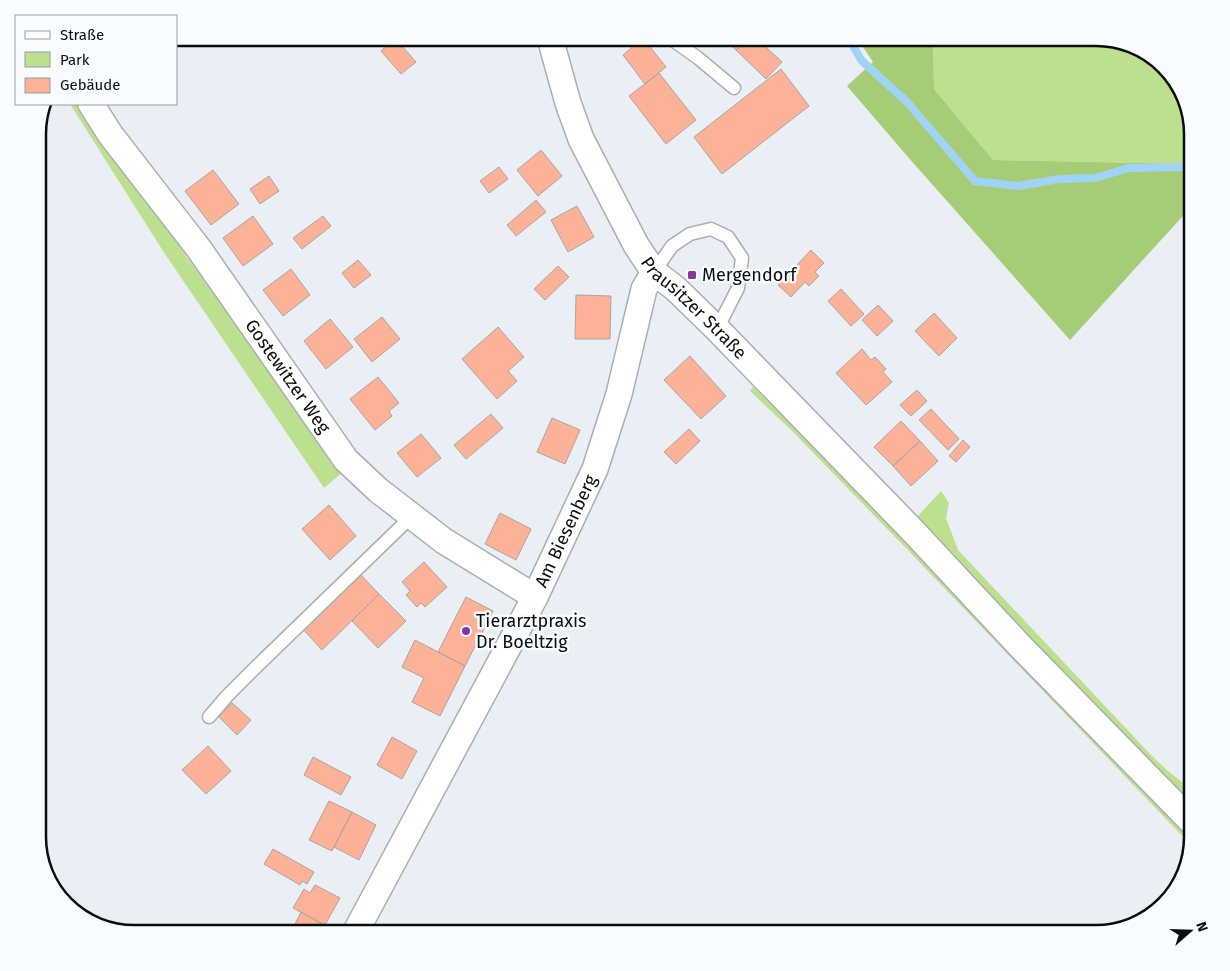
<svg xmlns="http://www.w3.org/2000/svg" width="1230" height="971" font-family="'Fira Sans',sans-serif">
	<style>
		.green { fill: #bce08e }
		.forest { fill: #a7cc76 }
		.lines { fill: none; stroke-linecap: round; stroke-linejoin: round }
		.stream { stroke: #a0d4f6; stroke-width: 8 }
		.building { fill: #fdb197; stroke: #aba4a1 }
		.lane-casing { stroke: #a8aeb3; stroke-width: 15 }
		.street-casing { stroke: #a8aeb3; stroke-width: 28 }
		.lane { stroke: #fff; stroke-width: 12 }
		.street { stroke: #fff; stroke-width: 25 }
		.poi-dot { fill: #8b34a0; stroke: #f8fcff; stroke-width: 2 }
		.labels { text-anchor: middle; stroke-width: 5; stroke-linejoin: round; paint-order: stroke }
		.poi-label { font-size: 18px; fill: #0a0c0e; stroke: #f8fcff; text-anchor: start }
		.street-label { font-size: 18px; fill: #0a0c0e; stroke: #f8fcff }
		.rim { fill: none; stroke: #0a0c0e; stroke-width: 2.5 }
	</style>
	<rect width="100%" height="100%" fill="#e9eff4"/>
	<path class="green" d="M933,38H1096L1159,61L1183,92L1192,134V164L993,160L934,89Z
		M70,104H81L176,242L344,471L324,488L163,251Z
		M753,387L903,535L1192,837L1190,844L899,541L791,430L750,391Z
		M941,491L949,503L946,518L958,550L1152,756L1168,771L1192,790V805L1026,637L916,518Z"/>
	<path class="forest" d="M857,38H933L934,89L993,160L1192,164V206L1070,340L908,157L847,86L873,62Z"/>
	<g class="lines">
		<path class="stream" d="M848,38L862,61L907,102L975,181L1018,186L1059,179L1095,178L1129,168L1192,167"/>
	</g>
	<path class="building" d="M395,38L416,62L401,74L381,51Z
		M643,38L666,67L645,84L623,55Z
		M723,38H749L736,50Z
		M749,38H756L782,62L766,79L736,50Z
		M781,69L809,106L722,174L694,137Z
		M659,73L696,120L666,144L629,96Z
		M541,150L562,176L538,196L517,170Z
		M499,167L508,179L489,193L480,181Z
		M213,170L239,204L211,225L185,191Z
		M269,176L279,191L260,204L250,189Z
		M536,200L546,212L516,236L507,225Z
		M577,206L594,237L568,252L551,220Z
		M253,216L273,244L243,266L223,238Z
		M323,216L331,226L302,249L293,238Z
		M811,250L824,263L815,272L819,276L809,286L805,282L791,297L778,285Z
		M358,260L371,275L354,288L342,273Z
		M558,266L569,277L545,300L534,289Z
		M291,269L310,295L283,316L263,290Z
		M841,289L864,314L851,326L828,301Z
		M576,295L611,296L610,339H575Z
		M878,305L893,321L877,336L862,320Z
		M934,313L957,338L939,356L915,331Z
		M382,317L400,339L372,362L354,339Z
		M330,319L353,347L326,369L304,341Z
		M498,327L524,357L508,371L517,381L497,399L462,359Z
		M862,349L871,360L875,357L886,369L883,372L892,382L866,405L836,373Z
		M690,356L726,396L701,419L664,380Z
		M378,377L399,403L389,411L392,416L375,430L350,399Z
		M917,390L927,401L911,416L900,405Z
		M931,409L959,439L948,450L919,420Z
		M491,414L503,428L466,459L454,445Z
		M552,418L580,430L565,464L537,452Z
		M901,421L920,441L893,466L874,447Z
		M689,429L700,441L676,464L664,452Z
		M421,434L441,458L417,477L397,453Z
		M963,440L970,447L956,462L949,456Z
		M920,441L938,461L911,486L893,466Z
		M329,505L356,536L330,560L302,529Z
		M500,513L531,529L516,560L485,544Z
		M424,562L447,587L425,607L421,603L417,607L406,595L410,591L402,582Z
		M358,572L379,594L322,650L301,627Z
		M379,594L406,621L378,648L352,621Z
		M466,597L493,611L465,666L438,652Z
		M415,640L465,666L440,716L412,702L424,678L402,667Z
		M232,703L251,720L237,735L219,717Z
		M392,737L417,751L402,779L377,765Z
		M208,746L231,771L206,794L182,770Z
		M313,757L351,777L341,795L304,775Z
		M329,801L352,812L332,851L309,840Z
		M352,812L376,825L359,860L334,847Z
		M273,849L314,872L307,884L302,881L300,885L264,864Z
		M315,885L340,898L325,925L293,908L304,889L310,893Z
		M301,912L322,924L317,933H303L293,928Z"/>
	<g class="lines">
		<g class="lane-casing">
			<path id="lane" d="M670,38L698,58L734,88
				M654,272L672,246L690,234L711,229L728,237L742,258L738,288L717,329
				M209,717L227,696L254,669L412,516"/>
		</g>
		<g class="street-casing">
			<g id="street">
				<path id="s1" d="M550,38L568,103L581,139L636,245L654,272L676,289L717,329L913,531L1020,646L1192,822"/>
				<path id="s2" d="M91,104L110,134L199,249L346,460L378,490L444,541L535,597"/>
				<path id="s3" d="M355,933L535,597L595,469L619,394L644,289L654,272"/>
			</g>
		</g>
		<use href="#lane" class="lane"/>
		<use href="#street" class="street"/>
	</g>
	<g class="poi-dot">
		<rect x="687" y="270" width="10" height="10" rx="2.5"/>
		<circle cx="466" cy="631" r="5"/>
	</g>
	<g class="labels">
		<g class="poi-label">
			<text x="702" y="281">Mergendorf</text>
			<text x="476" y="627">Tierarztpraxis<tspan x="476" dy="21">Dr. Boeltzig</tspan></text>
		</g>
		<g class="street-label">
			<text dy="6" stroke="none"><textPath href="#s1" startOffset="311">Prausitzer Straße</textPath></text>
			<text dy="6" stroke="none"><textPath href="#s2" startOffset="336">Gostewitzer Weg</textPath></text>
			<text dy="6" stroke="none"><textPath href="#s3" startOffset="454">Am Biesenberg</textPath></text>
		</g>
	</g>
	<path d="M0 0H1230V971H0ZM134 46H1096A88 88 0 0 1 1184 134V837A88 88 0 0 1 1096 925H134A88 88 0 0 1 46 837V134A88 88 0 0 1 134 46Z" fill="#f8fcff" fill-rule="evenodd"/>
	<path class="rim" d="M134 46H1096A88 88 0 0 1 1184 134V837A88 88 0 0 1 1096 925H134A88 88 0 0 1 46 837V134A88 88 0 0 1 134 46Z"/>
	<rect x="15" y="15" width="162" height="90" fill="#f8fcff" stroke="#999c9f"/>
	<rect x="25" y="31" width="25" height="8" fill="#ffffff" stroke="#999c9f"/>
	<text x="60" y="40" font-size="15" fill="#0a0c0e">Straße</text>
	<rect x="25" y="52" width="25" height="15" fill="#bce08e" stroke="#999c9f"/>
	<text x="60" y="65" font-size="15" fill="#0a0c0e">Park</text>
	<rect x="25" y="78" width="25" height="15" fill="#fdb197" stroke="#999c9f"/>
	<text x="60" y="90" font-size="15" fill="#0a0c0e">Gebäude</text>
	<g transform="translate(1190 931) rotate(70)" stroke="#f8fcff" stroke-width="4" paint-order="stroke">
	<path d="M0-4L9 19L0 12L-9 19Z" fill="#0a0c0e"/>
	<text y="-8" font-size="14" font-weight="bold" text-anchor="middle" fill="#0a0c0e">N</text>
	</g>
</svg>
